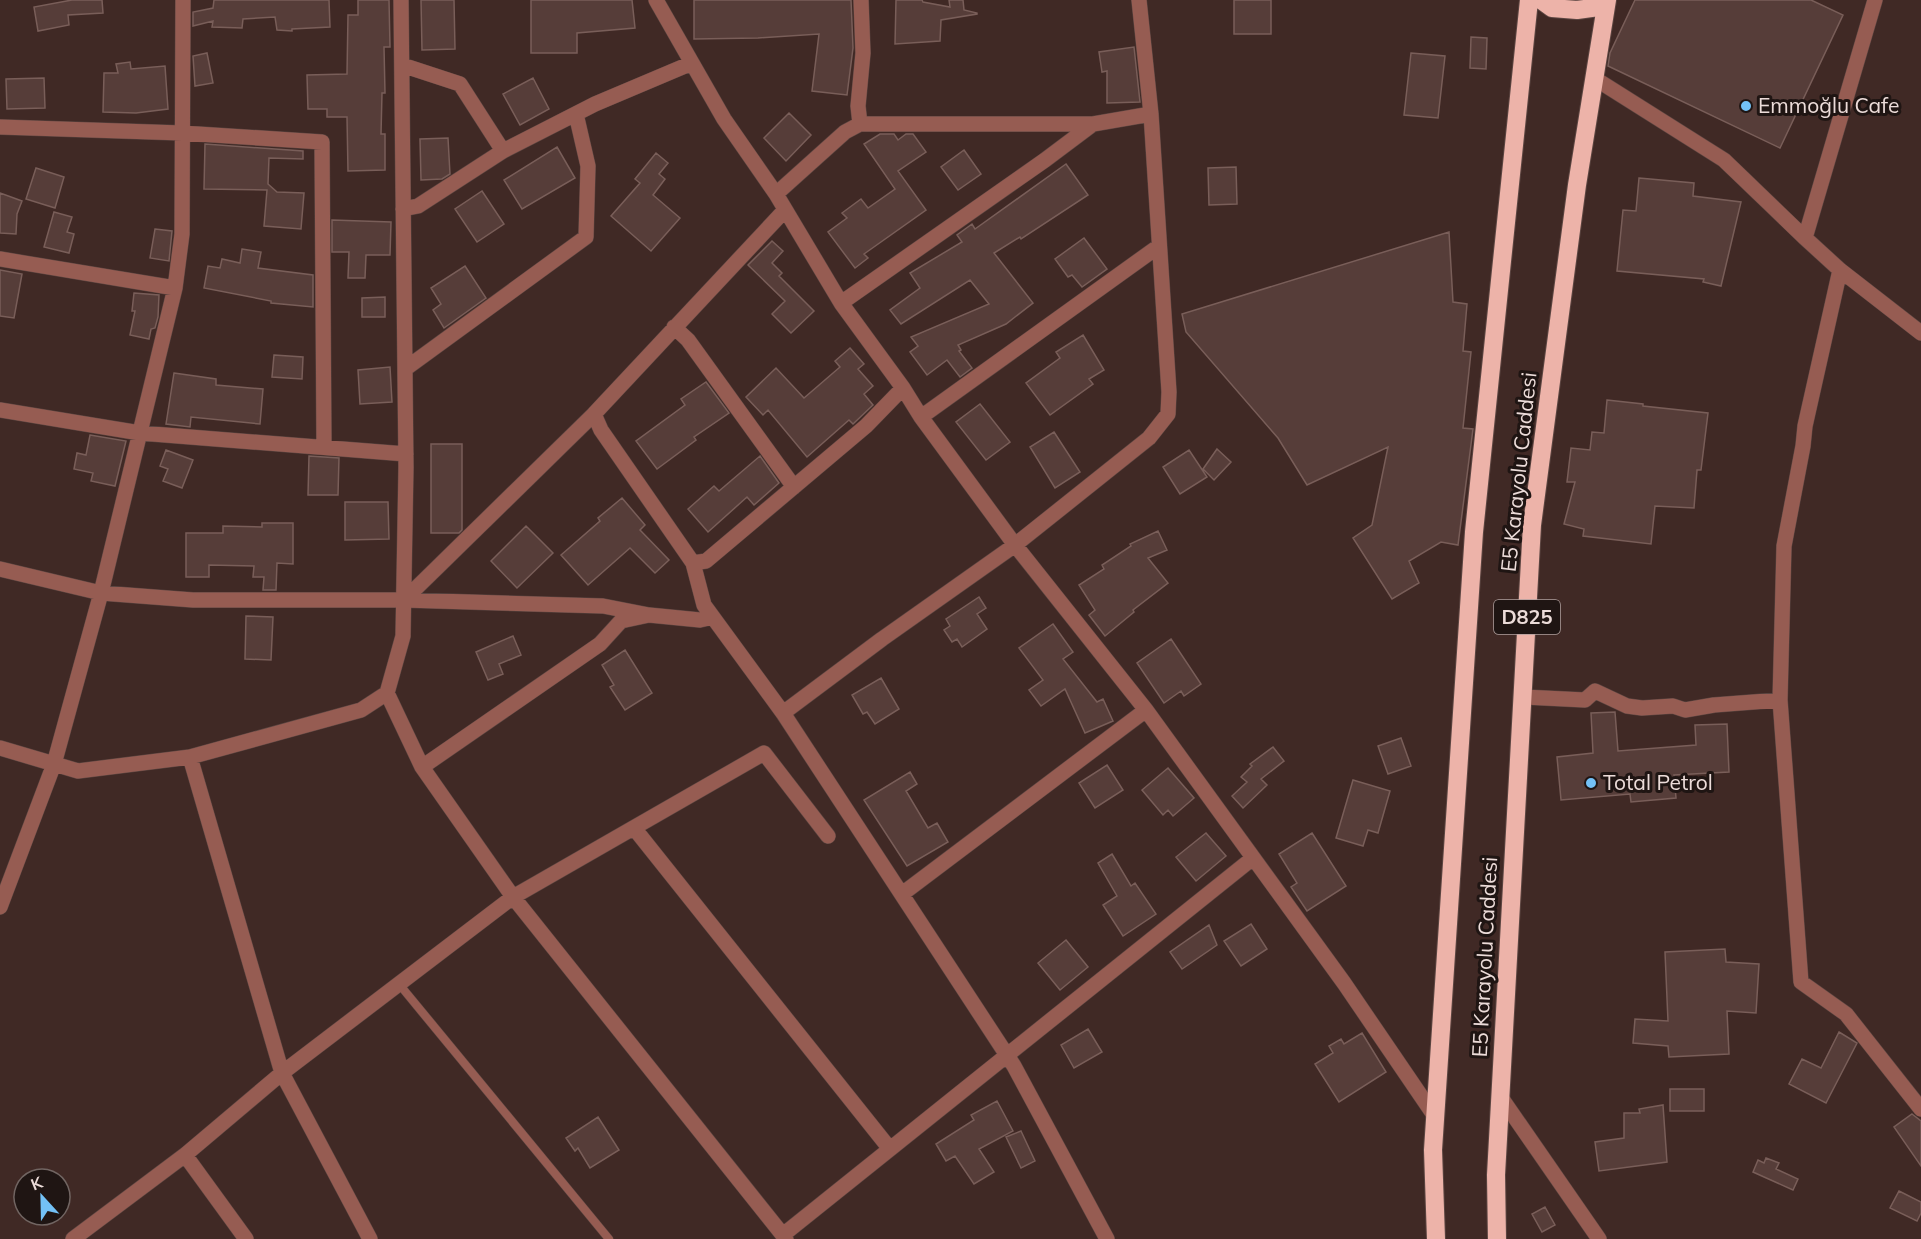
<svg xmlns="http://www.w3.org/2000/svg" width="1921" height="1239" font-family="Mulish,sans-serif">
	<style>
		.building { fill: #563d39; stroke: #795e59; stroke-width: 1.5 }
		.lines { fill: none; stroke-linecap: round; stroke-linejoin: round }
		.lane-casing { stroke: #5c4642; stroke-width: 9 }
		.street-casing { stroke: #5c4642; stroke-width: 16 }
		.highway-casing { stroke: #5c4642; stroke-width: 20 }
		.lane { stroke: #965c52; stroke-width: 8 }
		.street { stroke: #965c52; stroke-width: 15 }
		.highway { stroke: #edb3a9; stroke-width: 18 }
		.poi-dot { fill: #73c1f6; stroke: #1f1513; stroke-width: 2 }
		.labels { text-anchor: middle; stroke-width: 6; stroke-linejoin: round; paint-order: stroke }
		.shield { fill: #1f1513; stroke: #aea09e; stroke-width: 1.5 }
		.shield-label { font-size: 20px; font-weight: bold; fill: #ecdcd9 }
		.poi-label { font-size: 21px; fill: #ecdcd9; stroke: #1f1513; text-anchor: start }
		.street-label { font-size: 21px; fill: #ecdcd9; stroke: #1f1513 }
	</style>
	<rect width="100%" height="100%" fill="#402925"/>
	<path class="building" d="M72,0H102L103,13L68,15L69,25L38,31L34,7Z
		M214,0H329L330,27L292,29V31L277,30L275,17L243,19L242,28L212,27L213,21L193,26V12L213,8Z
		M358,0H389L390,47H384L385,93H382L381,134H385V170L348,171L347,117H327V109H308L307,75L347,74L348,15H358Z
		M421,0H454L455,49L422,50Z
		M531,0H632L635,28L577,33V53H531Z
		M694,0H851L853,48L847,95L812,91L819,34L758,38L694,39Z
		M896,0H922L923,2L950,7L949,0H963L964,10L977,13V14L941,20L940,41L895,44Z
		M1234,0H1271V34H1234Z
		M1635,0H1811L1843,15L1780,148L1608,66L1610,53Z
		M1471,37L1487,38L1486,69L1470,68Z
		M1134,47L1140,102L1107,103V71L1102,72L1099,52Z
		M207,53L213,83L195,86L193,56Z
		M1411,53L1445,56L1438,118L1404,115Z
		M130,62L131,69L165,66L168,109L136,113L103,112L104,73H118L116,64Z
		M44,78L45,108L7,109L6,79Z
		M533,78L549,109L520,125L503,94Z
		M789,113L811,135L786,161L764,138Z
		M880,134H894L898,140L906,134H913L926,152L898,171L926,210L864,254L868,258L855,268L828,232L847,218L842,213L861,199L868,208L895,189L864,144Z
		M448,138L450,174L442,179L421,180L420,139Z
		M205,144L303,151V159L269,158L268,184L277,192L304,193L301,229L264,226L267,190L204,189Z
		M557,147L575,178L522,209L504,180Z
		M964,150L981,174L958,190L941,167Z
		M656,153L668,163L659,174L665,179L653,195L680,218L651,251L611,216L640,183L635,179Z
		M1066,164L1088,195L1021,239L1020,237L994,253L1033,303L1006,324L958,345L961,350L959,351L972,368L960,377L947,360L927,375L910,352L918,346L911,337L989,304L970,280L901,324L890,310L920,288L910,273L962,242L957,235L972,224L975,229Z
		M1236,167L1237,204L1209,205L1208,168Z
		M36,168L64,177L55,208L26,199Z
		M1639,178L1694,183L1693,196L1741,202L1721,286L1703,282L1704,279L1617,271L1623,210L1636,211Z
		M482,191L504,224L477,242L455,209Z
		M0,193L22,201L17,214L16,234L0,233Z
		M54,212L72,217L67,232L74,234L69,253L44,247Z
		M332,220L391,222L390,255H366L365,278H348L349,252H332Z
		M155,229L172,231L169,261L150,258Z
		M1449,232L1453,302L1467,304L1463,351L1471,352L1463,428L1473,429L1458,545L1441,542L1409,561L1419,583L1392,599L1353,538L1372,525L1388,447L1307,485L1278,438L1186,332L1182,314Z
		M1084,238L1107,269L1082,287L1072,275L1068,277L1055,259Z
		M772,241L783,251L772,263L782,273L779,276L814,311L791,333L772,314L785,301L748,265Z
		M242,249L261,252L258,268L313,275V307L271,303V301L204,288L208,266L220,268L222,259L240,263Z
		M465,266L486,298L444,328L433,310L441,304L431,288Z
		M0,270L22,274L14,318L0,316Z
		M134,293L159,295L158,317L155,328L151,329L149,339L130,335L135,311H132Z
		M385,297V317H362V298Z
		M1083,335L1104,370L1089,379L1093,384L1050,415L1026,383L1060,358L1056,352Z
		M850,348L864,364L858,369L873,386L864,394L873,405L853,424L849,420L807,457L768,410L763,415L746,397L776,368L804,398L840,367L835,361Z
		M274,355L303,357L302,379L272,377Z
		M390,367L392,402L360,404L358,370Z
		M174,373L216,379V385L263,389L260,424L191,417L190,427L166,424Z
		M706,382L729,413L694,437L696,440L657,469L636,441L685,405L681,399Z
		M1607,400L1643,404V406L1708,413L1701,470H1697L1694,508L1655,506L1651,544L1583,536L1584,529L1564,524L1575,482H1567L1571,448L1590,450L1592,432L1604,433Z
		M980,404L1010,442L986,460L956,422Z
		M1054,432L1080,472L1055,488L1030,447Z
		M90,435L126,441L115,486L91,481L93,473L74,469L77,453L86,455Z
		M431,444H462V530L459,533H431Z
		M1217,449L1231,462L1214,480L1203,469Z
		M166,450L193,460L182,488L163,481L168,469L160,466Z
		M1189,450L1207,477L1180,494L1163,467Z
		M309,456L339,458L338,495H308Z
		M760,456L779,483L754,505L747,497L708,532L688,509L714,486L719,491Z
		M622,498L645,525L640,530L669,560L655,573L630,548L588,585L561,555L600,521L598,518Z
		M345,502H388L389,539L345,540Z
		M262,523H293V564L277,563L276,590H263L264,577H253L254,566L209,565V577H186V533H223V526L262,527Z
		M526,526L553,553L517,588L491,561Z
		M1158,531L1167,550L1148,558L1168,583L1133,610L1134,612L1105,636L1089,615L1095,610L1079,585L1104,569L1102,565L1131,546L1130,544Z
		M979,597L986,608L977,614L987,629L962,647L957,639L952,642L944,630L950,626L946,619Z
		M246,616L273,617L271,660L245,659Z
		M1053,624L1073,652L1063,659L1097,702L1103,699L1113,721L1085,733L1065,689L1041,706L1029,690L1043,680L1019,648Z
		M513,636L521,655L499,664L503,674L488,680L476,652Z
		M1171,639L1201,684L1184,696L1181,691L1164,703L1137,663Z
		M625,650L652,693L625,710L610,687L614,685L602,665Z
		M881,678L899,709L875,724L867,712L863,714L852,695Z
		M1615,712L1618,751L1696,745L1695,725L1727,724L1729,772L1674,775L1676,798L1631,802L1630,794L1561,800L1557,757L1593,753L1591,713Z
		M1401,738L1411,766L1388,774L1378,746Z
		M1273,747L1284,761L1261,779L1267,785L1243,808L1232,796L1247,782L1241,777L1252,766L1250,764Z
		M1107,765L1123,790L1095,808L1079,783Z
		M1168,768L1194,798L1173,816L1168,810L1163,815L1142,790Z
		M910,772L917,784L906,791L928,828L937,823L948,842L907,866L864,800Z
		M1353,780L1390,791L1378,833L1368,830L1363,846L1336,838Z
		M1206,833L1226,856L1196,881L1176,857Z
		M1312,833L1346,886L1307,911L1291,887L1297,883L1279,854Z
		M1112,854L1131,886L1135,883L1156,914L1123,936L1103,905L1117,896L1098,863Z
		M1251,924L1267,949L1241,966L1224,941Z
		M1209,925L1217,945L1182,969L1170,952Z
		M1066,940L1088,967L1060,990L1038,963Z
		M1725,949L1726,962L1759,964L1756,1013L1727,1011L1729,1054L1669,1057L1668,1046L1633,1043L1635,1019L1668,1021L1665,952Z
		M1088,1029L1102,1052L1074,1068L1061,1045Z
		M1839,1032L1857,1043L1826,1103L1789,1084L1802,1059L1821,1068Z
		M1362,1033L1386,1072L1339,1102L1315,1064L1333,1053L1329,1046L1341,1039L1344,1044Z
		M1670,1089H1704V1111H1670Z
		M997,1101L1013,1131L979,1149L994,1172L974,1184L955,1156L946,1161L936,1144L974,1120L971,1115Z
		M1663,1105L1667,1162L1599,1171L1595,1142L1624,1138V1113H1640L1639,1109Z
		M1912,1114L1921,1121V1166L1894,1127Z
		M598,1117L619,1150L590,1168L578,1148L575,1151L566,1138Z
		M1021,1131L1035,1161L1021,1168L1006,1137Z
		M1766,1158L1779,1163L1776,1169L1798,1179L1793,1190L1753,1172L1758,1160L1764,1163Z
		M1899,1191L1921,1202V1213L1917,1221L1890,1208Z
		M1545,1207L1555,1225L1542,1232L1532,1214Z"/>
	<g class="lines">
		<g class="lane-casing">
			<path id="lane" d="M399,984L609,1239"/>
		</g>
		<g class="street-casing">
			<path id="street" d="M656,0L724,119L776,194L841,303L903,388L921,417L1015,545L1146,710L1344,983L1436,1118
				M1875,0L1805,238L1840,270L1921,333
				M402,65L460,84L503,151L418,206L403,209
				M1594,78L1724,160L1805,238
				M860,124L858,106L863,53L861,0
				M0,127L182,133L322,142L324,446
				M503,151L595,104L692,63
				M776,194L845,132L860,124H1093L1151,114
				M0,259L175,288L182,234L183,0
				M1840,270L1805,426L1803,446L1784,546L1780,700L1801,982L1846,1014L1921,1109
				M841,303L1045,160L1093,124
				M674,327L688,340L794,487
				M405,369L586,237L588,166L576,114
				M0,410L140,433L406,454
				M594,414L601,430L693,563L706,561L866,426L903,388
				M921,417L1159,246
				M693,563L704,605L783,713L1014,1066L1107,1239
				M0,569L101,593L193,600H404L603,606L649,615
				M404,600L594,414L785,210
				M387,693L422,767L513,897L786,1239
				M1523,697L1585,700L1595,691L1627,706L1642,708L1673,706L1685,710L1714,705L1780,700
				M783,713L882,639L1015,545L1149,438L1168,414L1169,392L1151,114L1139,0
				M0,748L78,771L190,757L361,710L387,693L403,636L406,467L401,0
				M190,757L282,1073L370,1239
				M422,767L600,644L621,621L649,615L700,620L713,617
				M634,828L890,1149
				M902,894L1146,710
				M0,907L54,764L101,593L175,288
				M1500,1096L1599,1239
				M185,1155L246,1239
				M784,1234L1253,858
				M73,1239L185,1155L282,1073L513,897L764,753L828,836"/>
		</g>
		<g class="highway-casing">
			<path id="highway" d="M1541,0L1552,8L1577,10L1606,6
				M1436,1239L1433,1150L1474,532L1529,0
				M1497,1239L1496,1175L1532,525L1577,185L1607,0"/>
		</g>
		<use href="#lane" class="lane"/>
		<use href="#street" class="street"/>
		<use href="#highway" class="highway"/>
	</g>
	<g class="poi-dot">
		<circle cx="1746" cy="106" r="6"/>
		<circle cx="1591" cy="783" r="6"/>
	</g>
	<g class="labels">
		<rect class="shield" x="1494" y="600" width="66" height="34" rx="4.5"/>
		<g class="shield-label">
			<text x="1527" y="624">D825</text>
		</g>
		<g class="poi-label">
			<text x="1758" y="113">Emmoğlu Cafe</text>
			<text x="1603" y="790">Total Petrol</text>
		</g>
		<g class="street-label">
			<text transform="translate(1519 472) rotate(-84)" y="7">E5 Karayolu Caddesi</text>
			<text transform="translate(1485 957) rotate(-87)" y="7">E5 Karayolu Caddesi</text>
		</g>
	</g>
	<g transform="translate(42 1197) rotate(338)"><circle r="28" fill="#1f1513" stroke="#716562" stroke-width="1.5"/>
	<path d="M0-4.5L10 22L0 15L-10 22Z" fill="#73c1f6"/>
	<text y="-9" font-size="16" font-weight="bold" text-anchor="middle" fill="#ecdcd9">K</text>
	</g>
</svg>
